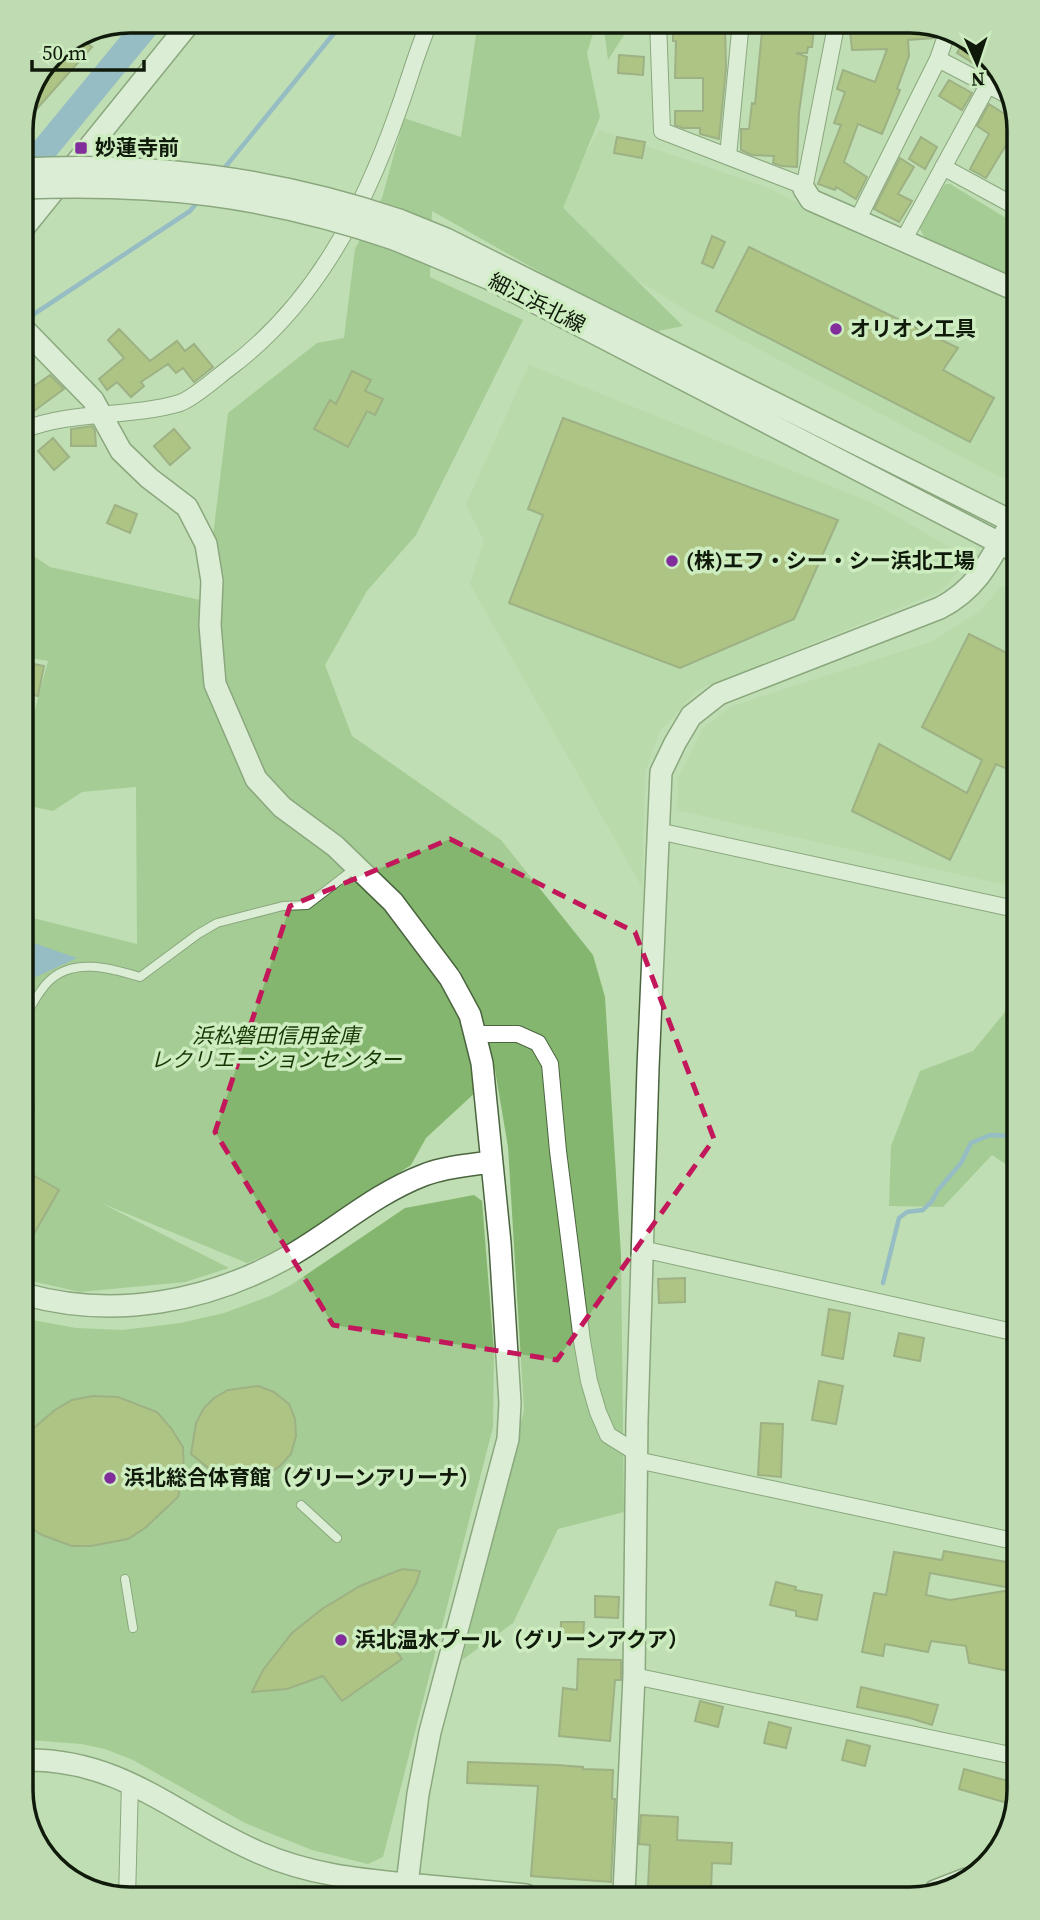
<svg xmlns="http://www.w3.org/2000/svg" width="1040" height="1920" font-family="'Source Serif 4','Noto Sans JP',serif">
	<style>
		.built { fill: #b1d4a3 }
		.green { fill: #85b66f }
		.water { fill: #6294d8 }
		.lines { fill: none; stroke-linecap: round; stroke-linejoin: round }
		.stream { stroke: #6294d8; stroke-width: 4.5 }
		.river { stroke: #6294d8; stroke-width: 26 }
		.building { fill: #97a54c; stroke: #737b4d; stroke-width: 2; fill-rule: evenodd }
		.lane-casing { stroke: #4a653f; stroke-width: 10 }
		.street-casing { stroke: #4a653f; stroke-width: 18 }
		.secondary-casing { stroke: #4a653f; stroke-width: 24 }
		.lane { stroke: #fff; stroke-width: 8 }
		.street { stroke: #fff; stroke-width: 16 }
		.secondary { stroke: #fff; stroke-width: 21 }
		.secondary-bridge-casing { stroke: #4a653f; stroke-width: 24; stroke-linecap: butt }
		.secondary-bridge { stroke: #fff; stroke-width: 21 }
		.marked { fill: none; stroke: #c2185b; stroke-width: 5; stroke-dasharray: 14 9; stroke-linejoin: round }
		.poi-dot { fill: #812d9c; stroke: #cdecc0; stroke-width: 2.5 }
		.labels { text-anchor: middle; stroke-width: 7; stroke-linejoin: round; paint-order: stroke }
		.poi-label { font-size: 21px; font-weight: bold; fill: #101a0b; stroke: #cdecc0; text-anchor: start }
		.street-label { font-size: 21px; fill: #101a0b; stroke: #cdecc0 }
		.park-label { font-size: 21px; font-style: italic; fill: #163702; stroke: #cdecc0 }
		.rim { fill: none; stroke: #101a0b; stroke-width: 3.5 }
	</style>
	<rect width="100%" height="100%" fill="#c0deb3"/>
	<path class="built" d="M599,130L771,189L882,246L989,291L1012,299V476L1000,477L689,312L546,224Z
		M529,365L875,504L946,545L962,567L941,591L697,690L659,732L645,773L642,887L470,584L484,541L466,504Z
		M1001,587H1013L1014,887L677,810L678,779L702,729L732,706L931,642L980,611Z"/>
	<path class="green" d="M478,21H597L587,53L600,117L563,208L683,326L658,331L556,281L432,211L430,277L523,320L416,535L367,591L325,665L352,736L501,840L593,955L605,997L621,1255L624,1512L558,1529L513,1623L462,1660L524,1410L508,1147L495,1070L460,970L418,949C441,982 467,1018 475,1058C477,1068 476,1080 477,1091L426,1138L411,1165L289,1245L247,1263L101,1203L229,1268L185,1282L80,1292L27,1280L25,916L137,944L136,787L82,792L53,811L25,805L24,732H29L48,661L24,657L23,549L50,567L205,601L228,413L317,343L344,338L355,249L382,198L404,118L461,137Z
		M603,21H633L608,60Z
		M945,184H950L1011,221V275L925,238L919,227Z
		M1015,1000L1016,1171L992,1155L943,1207L889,1206L891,1146L920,1071L973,1051Z
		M474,1195L482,1201L494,1351L493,1427L383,1857L368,1864L312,1850L245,1823L133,1760L105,1749L81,1744L29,1740L27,1319L76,1328L123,1330L180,1323L224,1313L270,1296L291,1285L405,1208Z"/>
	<path class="water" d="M25,940L77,958L25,982Z"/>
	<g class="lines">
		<path class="stream" d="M222,171L344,21
			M28,318L190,211L200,199
			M883,1283L899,1218L907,1212L923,1210L932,1201L938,1190L961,1163L971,1143L990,1135L1010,1136L1016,1132"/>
		<path class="river" d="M21,178L150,21"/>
	</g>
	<path class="building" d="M763,21H780V26L814,29L812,47H808L807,53H796L807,57L799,112L797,167L782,166L773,163L774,156L752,155L741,150V129H749L752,103L755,104Z
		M914,21L937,29L934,38L908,40L909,56L897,89L900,90L882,134L858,124L844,162L867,177L856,199L836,187L835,190L818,184L841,125L834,123L845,92L837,89L843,70L875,82L887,49L852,50L850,31L914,26Z
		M673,24L725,26L726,68L719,139L700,134V128H683L675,125V111H703V78H675L676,41H673Z
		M965,39L976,43L983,53L976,65L957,53Z
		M83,40L92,47L26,121L23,120L53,53Z
		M619,55L644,57L643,75L618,73Z
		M949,80L972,93L962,110L939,96Z
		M989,104L1011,118V137L986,178L970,169L989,134L977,126Z
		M617,137L645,142L642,158L614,153Z
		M921,137L937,147L925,169L909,159Z
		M900,158L914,167L898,194L912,201L899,222L874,209Z
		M712,236L725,242L713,268L702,263Z
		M749,247L958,348L943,370L994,398L970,442L716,311Z
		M119,329L150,361L177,341L185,351L194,344L213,367L194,382L183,368L176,373L168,364L141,382L144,386L131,397L117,382L107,390L99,379L124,358L108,340Z
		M352,371L371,380L365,391L383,399L375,415L367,411L348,447L314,429L330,400L336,404Z
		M50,375L64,389L23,419V394Z
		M563,418L838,520L794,619L680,668L509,603L543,515L528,509Z
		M92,426L95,431L96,446H71V429Z
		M174,429L190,448L170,465L154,446Z
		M53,438L69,457L54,470L38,451Z
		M115,505L137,514L130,533L107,523Z
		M969,634L1013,656L1014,772L996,764L950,860L852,811L879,744L967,793L982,760L922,727Z
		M24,662L44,666L38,696L24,693Z
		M26,1171L59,1190L27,1246V1231Z
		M685,1278V1302L659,1303L658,1279Z
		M829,1309L850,1313L843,1359L822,1355Z
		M899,1333L924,1338L920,1361L894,1356Z
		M819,1381L843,1386L836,1424L812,1420Z
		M258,1386L274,1392L289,1404L295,1419L296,1436L291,1454L280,1466L267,1475L240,1481L221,1478L191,1454L196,1423L204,1408L214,1398L228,1390Z
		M93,1396L118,1397L157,1412L171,1428L183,1447L184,1473L178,1497L145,1528L128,1539L91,1546H72L42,1535L28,1526V1433L55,1410L72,1400Z
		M761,1423L783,1424L781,1477L758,1475Z
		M944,1551L1018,1564V1673L969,1663L966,1646L931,1641L928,1652L885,1644L883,1656L862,1652L874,1593L886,1595L894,1552L942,1560ZM930,1573L1016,1589L950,1600L926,1595Z
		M402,1569L420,1571L416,1584L395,1622L383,1633L402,1659L342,1701L323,1676L287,1689L252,1692L263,1670L292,1633L322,1609L360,1586Z
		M776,1582L796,1587L795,1590L822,1595L817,1620L796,1616V1611L770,1605Z
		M595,1596L619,1597L618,1618L595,1617Z
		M561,1622H584L583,1643L560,1642Z
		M578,1659L621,1660V1680H615L610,1741L559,1736L563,1688L577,1690Z
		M861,1687L938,1705L932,1725L910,1718L857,1707Z
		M700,1701L723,1707L718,1727L695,1721Z
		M769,1722L791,1728L786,1748L764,1743Z
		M847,1740L870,1746L865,1766L842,1760Z
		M468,1762L557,1765L583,1767V1769L613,1770L612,1799H615L611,1882L531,1876L538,1786L467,1783Z
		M964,1769L1019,1784L1014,1805L959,1789Z
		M641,1815L678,1817L677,1840L732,1843L731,1864L712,1863L711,1890L648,1887L650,1845L639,1844Z"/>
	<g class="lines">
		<g class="lane-casing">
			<path id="lane" d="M26,1014C33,1004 39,991 48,982C72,957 111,968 140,977L198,934L217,923L283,906L307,905L354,869
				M26,1076L30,1108L26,1124
				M301,1505L337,1538
				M125,1579L133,1628"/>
		</g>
		<g class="street-casing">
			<path id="street" d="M658,21L662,131L804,186
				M938,59L1011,97
				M728,156L741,21
				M943,167L1011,204
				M804,189L837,21
				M857,221L938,59L947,33
				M903,241L988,85
				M23,430C72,410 129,418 180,403C194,398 215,379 228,369C314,305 363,211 398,111C409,81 417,50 430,21
				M658,831L1015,909
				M475,1034H518L538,1043L550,1064L558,1151L582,1341L589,1381L598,1412L608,1435L637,1453
				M642,1249L1017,1333
				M637,1460L1018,1542
				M634,1676L1019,1757
				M127,1899L130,1782"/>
		</g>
		<g class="secondary-casing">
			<path id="secondary" d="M804,189L811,200L1011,288
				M399,220L446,239L1013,522
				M22,230L191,21
				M394,239L490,279L1011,549
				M22,327L93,400L121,451L149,478L187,507L206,544L212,581L210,625L215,684L256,779L282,807L335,846L393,902L450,978L470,1015L482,1063L500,1243L510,1403L508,1439L430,1732L418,1794L407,1884L526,1895
				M27,1295C115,1319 208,1302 288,1257C334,1231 374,1194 424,1175C444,1167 469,1165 491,1162
				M29,1760C125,1760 178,1818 260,1853C308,1874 356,1879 407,1884
				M935,1891L966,1879
				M624,1894L634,1676L637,1420L648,1068L661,772L675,743L691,716L719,694L940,608C980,587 992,556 1013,519"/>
		</g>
		<use href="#lane" class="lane"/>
		<use href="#street" class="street"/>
		<use href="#secondary" class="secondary"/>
		<g class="secondary-bridge-casing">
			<path id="secondary-bridge" d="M21,169C151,162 276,178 399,220
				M22,188C157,183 266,195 394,239"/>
		</g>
		<use href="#secondary-bridge" class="secondary-bridge"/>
	</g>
	<path d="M0 0H1040V1920H0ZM450,839L635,932L714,1139L557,1360L333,1325L215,1132L290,906Z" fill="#c0deb3" fill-opacity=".55" fill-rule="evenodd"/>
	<path class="marked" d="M450,839L635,932L714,1139L557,1360L333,1325L215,1132L290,906Z"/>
	<g class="poi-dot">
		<rect x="74" y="141" width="14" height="14" rx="3.5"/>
		<circle cx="836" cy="329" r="7"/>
		<circle cx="672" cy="561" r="7"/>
		<circle cx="110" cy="1478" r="7"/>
		<circle cx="341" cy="1640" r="7"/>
	</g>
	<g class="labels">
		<g class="poi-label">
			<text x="95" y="155">妙蓮寺前</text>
			<text x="850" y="336">オリオン工具</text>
			<text x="686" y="568">(株)エフ・シー・シー浜北工場</text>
			<text x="124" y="1485">浜北総合体育館（グリーンアリーナ）</text>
			<text x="355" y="1647">浜北温水プール（グリーンアクア）</text>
		</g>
		<g class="street-label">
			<text transform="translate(537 303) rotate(27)" y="7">細江浜北線</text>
		</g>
		<g class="park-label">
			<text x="276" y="1043">浜松磐田信用金庫<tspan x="276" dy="24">レクリエーションセンター</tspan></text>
		</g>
	</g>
	<path d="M0 0H1040V1920H0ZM130 33H910A97 97 0 0 1 1007 130V1790A97 97 0 0 1 910 1887H130A97 97 0 0 1 33 1790V130A97 97 0 0 1 130 33Z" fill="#bedbb2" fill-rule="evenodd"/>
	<path class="rim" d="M130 33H910A97 97 0 0 1 1007 130V1790A97 97 0 0 1 910 1887H130A97 97 0 0 1 33 1790V130A97 97 0 0 1 130 33Z"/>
	<g transform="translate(977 63) rotate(177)" stroke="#cdecc0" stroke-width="5" paint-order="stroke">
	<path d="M0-5L12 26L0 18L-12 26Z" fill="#101a0b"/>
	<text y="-10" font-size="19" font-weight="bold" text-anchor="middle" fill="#101a0b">N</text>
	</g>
	<path d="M32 60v10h112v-10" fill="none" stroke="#101a0b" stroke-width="3.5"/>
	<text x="42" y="60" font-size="21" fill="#101a0b" stroke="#cdecc0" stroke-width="5" paint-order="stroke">50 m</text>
</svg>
